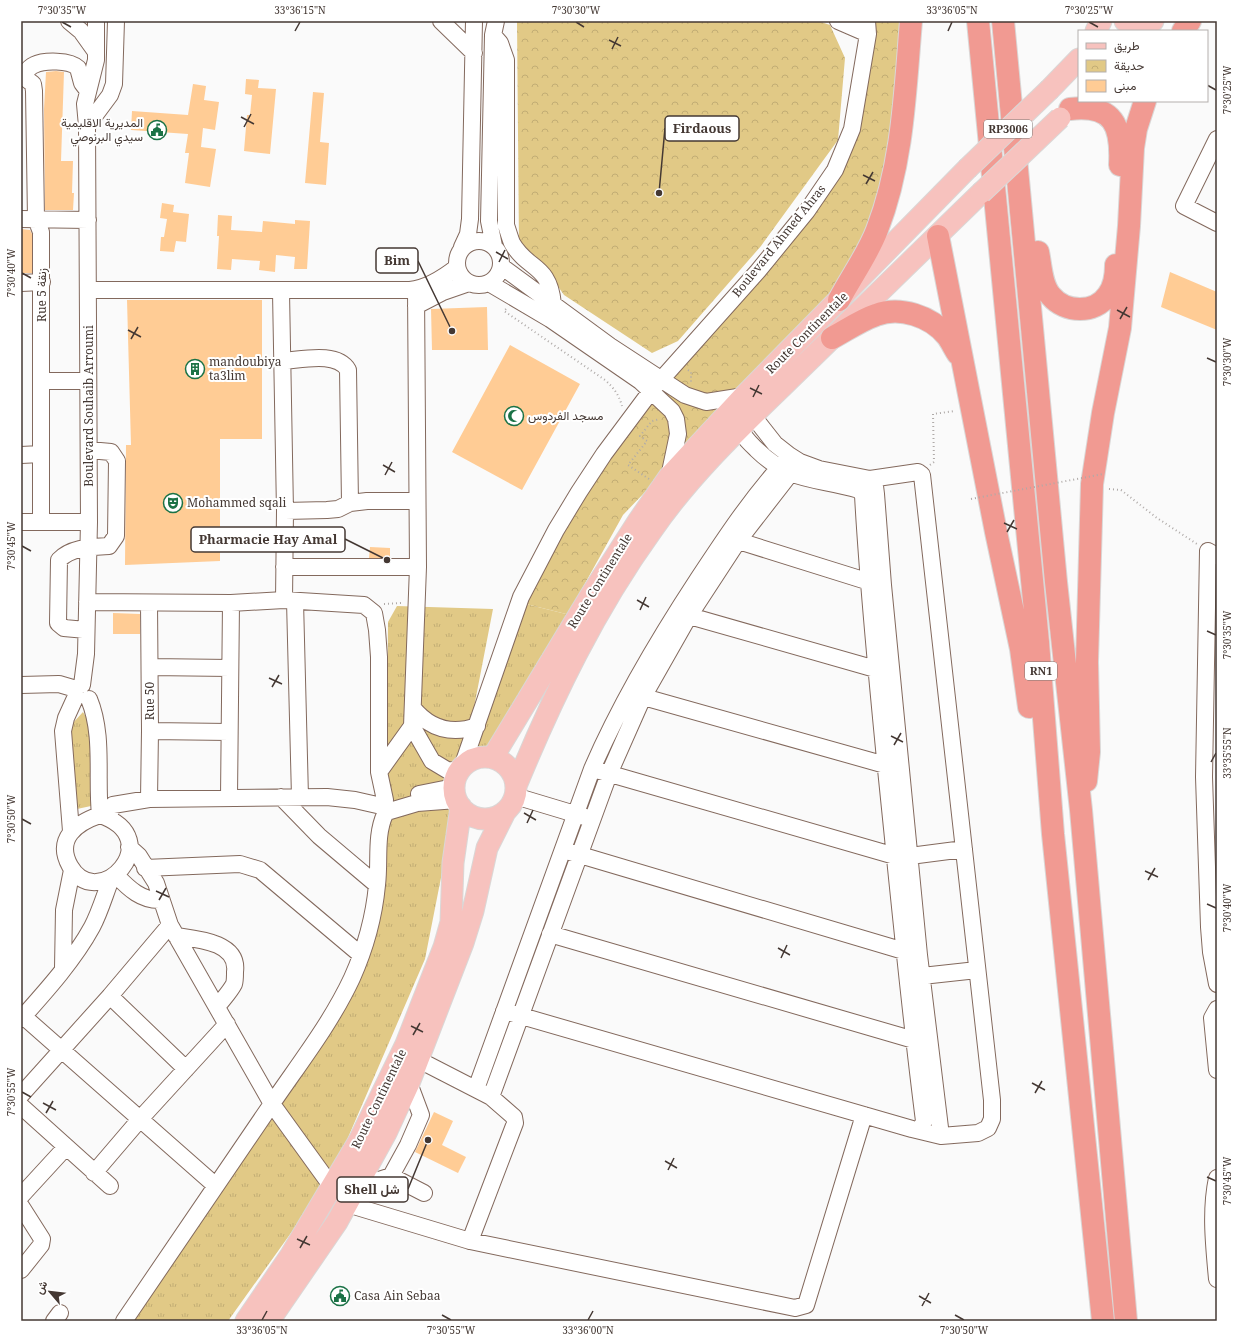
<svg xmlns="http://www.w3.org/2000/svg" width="1238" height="1342" font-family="'Noto Serif',Vazirmatn,serif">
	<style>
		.grass { fill: url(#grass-tufts) }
		.park { fill: url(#park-crowns) }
		.building { fill: #ffcc95 }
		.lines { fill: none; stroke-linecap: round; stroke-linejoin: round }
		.minor-casing { stroke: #83695d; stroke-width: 18 }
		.major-casing { stroke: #dad7d6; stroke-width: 23 }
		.highway-casing { stroke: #dad7d6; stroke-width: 24 }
		.path { stroke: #afaaa8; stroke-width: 2; stroke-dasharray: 1 3; stroke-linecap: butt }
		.minor { stroke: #fff; stroke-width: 16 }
		.major { stroke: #f7c2be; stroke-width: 21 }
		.highway { stroke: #f19a92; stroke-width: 22 }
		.major-bridge-casing { stroke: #dad7d6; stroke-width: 23; stroke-linecap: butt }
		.path-bridge { stroke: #afaaa8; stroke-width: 2; stroke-dasharray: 1 3; stroke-linecap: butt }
		.major-bridge { stroke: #f7c2be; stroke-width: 21 }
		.ticks { fill: none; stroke: #443833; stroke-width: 1.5 }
		.labels { text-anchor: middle; stroke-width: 4; stroke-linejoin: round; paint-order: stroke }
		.shield { fill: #fff; stroke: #7c7470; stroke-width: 1 }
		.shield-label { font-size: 11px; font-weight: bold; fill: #443833 }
		.poi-label { font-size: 12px; fill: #443833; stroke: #fff; text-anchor: start }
		.street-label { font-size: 12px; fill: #443833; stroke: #fff }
		.leader { fill: none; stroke: #443833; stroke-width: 1.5 }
		.callout-dot { fill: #443833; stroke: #fff; stroke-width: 1.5 }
		.callout { fill: #fff; stroke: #443833; stroke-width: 1.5 }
		.callout-label { font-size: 13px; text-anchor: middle; font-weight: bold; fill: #443833 }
		.neatline { fill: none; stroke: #443833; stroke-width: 1.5 }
		.ticks-label { font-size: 10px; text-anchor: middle; fill: #443833 }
	</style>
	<defs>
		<pattern id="grass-tufts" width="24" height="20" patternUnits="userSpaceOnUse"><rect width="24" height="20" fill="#e1c986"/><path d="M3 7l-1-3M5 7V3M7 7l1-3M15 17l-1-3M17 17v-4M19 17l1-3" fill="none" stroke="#c2ad74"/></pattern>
		<pattern id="park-crowns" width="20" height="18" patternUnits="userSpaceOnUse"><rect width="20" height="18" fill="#e1c986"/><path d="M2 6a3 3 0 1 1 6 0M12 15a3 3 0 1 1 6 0" fill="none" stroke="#c2ad74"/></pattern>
	</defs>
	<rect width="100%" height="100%" fill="#fafafa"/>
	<path class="grass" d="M514,601L570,615L480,767H473L462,771L425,959L331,1177L228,1321H132L370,949L386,842L388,622L397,606L493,609L464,759Z
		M83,712L91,726V806L77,809L71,725Z"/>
	<path class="park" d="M517,21H818L830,25L845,58L838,140L761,246L678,341L652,353L564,295L550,275L519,247Z
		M867,21H908L903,122L846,292L669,467L623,515L578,596L570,615L514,601L571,494L835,170Z"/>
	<path class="building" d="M56,71L64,72L61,161H73L72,193H74L73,210H45L44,109L46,72Z
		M246,79L259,80L258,88L276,89L270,154L244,151L247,115H250L252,95L245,94Z
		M193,84L206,86L204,100L219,102L215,130L203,128L201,147L216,149L210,187L185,183L189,153H185L188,134L131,130L132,111L188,115Z
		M313,92L324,93L320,142L329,143L326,185L305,183Z
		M162,203L174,205L173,212L189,214L186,242L176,241L174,252L160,251L161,237H164L167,219L160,218Z
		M218,215L232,216L231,230L262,232L263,221L295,224V220L310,221L307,269H294L295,257L276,255L275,272L259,270L260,261L232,259L231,270L217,269L219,236H217Z
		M21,229L30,230L32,234V273H21Z
		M1170,272L1217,292V330L1161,307Z
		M127,300H262V439H220V561L125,565L126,445H131Z
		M487,307L488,350H432L431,309Z
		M510,345L580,384L522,490L452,452Z
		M370,547L390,548V558H369Z
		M113,613L140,614V634H113Z
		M434,1112L453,1121L442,1145L466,1157L458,1173L415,1152Z"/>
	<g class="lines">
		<g class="minor-casing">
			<path id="minor" d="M69,21L81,31L96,52
				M441,21L474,53
				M838,21L868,34
				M493,35L500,43L506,60V225C508,231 510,238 512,243C528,271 549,263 553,304
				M21,75L33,84L34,91L36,219L41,232V522
				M23,76C26,72 29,67 34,65C44,60 70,60 78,68L82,83L88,91
				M87,126L110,95L114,84L116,21
				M1217,139L1184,206L1217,223
				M21,219L88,220
				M457 263a22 22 0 1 1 44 0a22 22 0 1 1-44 0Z
				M494,246L489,221L493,35L496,21
				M462,247L468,234L470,219L474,21
				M501,266L610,346L685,395L706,402L744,396
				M21,283L42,282
				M489,283L550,319L640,381L672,411L676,419L678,434L669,477
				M88,290H410C428,288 443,278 457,267
				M416,290L418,567L412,726L432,761L447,770L459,771
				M281,292L285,511L284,600
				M416,306L443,292L469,283
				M282,361C301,360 337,351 348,370L350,503
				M42,381H88
				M740,428C743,437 750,443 757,450C792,484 817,477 859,490L863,495C868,587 877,678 886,769C898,886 909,1004 924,1121L922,1126L918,1129
				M21,455L41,454
				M870,479L875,486L876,494L883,585L919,955L941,1136
				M285,511L327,510L338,509L350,503L367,501H417
				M21,522H89
				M729,538L876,584
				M1217,556L1208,551L1204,777L1209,927L1211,952L1217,984
				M284,567H418
				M295,601L300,797
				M87,602L231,603L284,600L364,605L374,613L377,630L379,657V772L385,800
				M679,613L886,672
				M86,630L64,628L58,623L59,560C71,547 92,547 109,546L116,536L117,461L111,452L89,450
				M150,667L230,668
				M21,685L59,684L76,689
				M82,685L86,654L89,522L87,126L85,104L96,60V21
				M633,694L896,768
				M89,699C104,735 96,777 100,815
				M413,708C430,729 452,735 477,726
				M150,731L229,732
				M462,767L521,597L556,530L579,492L604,454L651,391L758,271L807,211L835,170L852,129L868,34L867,21
				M600,771L895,856H910L964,849
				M379,772L412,726
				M419,794L454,787
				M515,796L585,817
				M229,797L231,603
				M281,797L319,836L377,885
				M149,799L150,731L149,603
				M390,811L417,803L457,800
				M100,815C170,839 98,915 70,866C55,839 76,823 100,815Z
				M108,818L113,805L149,799L327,797L355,800L377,805
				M71,831L63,731L66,718L76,696
				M129,847L139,856L156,883L170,925L272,1104L332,1187
				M570,852L914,954
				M145,868L240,864L260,870L361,955
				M116,875C129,889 142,901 161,900
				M550,934L914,1040L924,1041
				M176,936C197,939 239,942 235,972C235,976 235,981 234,984C230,992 222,1000 217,1007
				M63,968L64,910L72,870
				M922,976L977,970
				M110,996L186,1069
				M1217,1009L1212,1018L1217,1070
				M504,1011L912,1129L941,1136L978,1133L988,1128L992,1119V1100L922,475L918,472L870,479L819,469L800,462L789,455L775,444L753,416
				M23,1016L216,1186
				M21,1019C46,991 74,960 92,927C100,912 105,894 111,879
				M419,1060L491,1097L514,1117L515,1123L470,1241
				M476,1089L592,769C621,702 658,640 698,579C725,538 752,497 786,460
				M21,1095L110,996L170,925
				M491,1097L609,774L643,697L689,616L738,541L797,465
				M21,1106L110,1186
				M94,1173L141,1118L227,1024
				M391,1176L424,1193
				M1217,1178C1210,1211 1214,1246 1217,1279
				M357,1187L391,1176L408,1145L421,1115L409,1083
				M21,1196L66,1147
				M347,1204L470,1241L795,1308L806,1305L864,1115
				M21,1206L42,1239L41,1245L21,1270
				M54,1321L60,1313
				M124,1321C172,1250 220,1179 269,1108C298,1065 330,1025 352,978C365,949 374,917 377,885C380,861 375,836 385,814"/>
		</g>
		<g class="major-casing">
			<path id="major" d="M1125,21C1135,27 1143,27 1153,21
				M1096,31L1101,21
				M1050,89L1079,59
				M493,757L591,595L639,520L669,477L744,396L967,169
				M454 788a31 31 0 1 1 62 0a31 31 0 1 1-62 0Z
				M516,786C553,696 595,609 652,530C692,472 744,424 794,375C856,314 919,254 981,193
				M246,1321L291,1255L359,1141L406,1044L444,947L451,922L453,863L461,807
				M269,1321L337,1222L386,1133L409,1083L463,943L473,911L487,848L505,812"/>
		</g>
		<g class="highway-casing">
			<path id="highway" d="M978,21L1038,642L1053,834L1103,1321
				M1003,21L1056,582L1081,810L1126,1321
				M1183,31L1190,21
				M1070,109C1114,104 1122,126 1120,165
				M938,236L996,532L1021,649L1029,707
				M1038,252C1041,266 1041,285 1051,296C1065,313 1095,314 1108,295C1114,287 1116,275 1116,265
				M839,300C851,277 868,254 877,230C903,163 905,92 911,21
				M832,338C847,330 861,320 876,315C900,306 931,316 947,336C951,341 954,348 958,354
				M1086,781L1089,752L1087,662L1092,484L1103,413L1120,328L1129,226L1133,148L1136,129L1145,101"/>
		</g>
		<path class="path" d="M506,309L504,311L605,380C614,388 619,395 622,406
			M688,370L691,372V382
			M930,465L934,462L933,414L955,411
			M649,479L628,465L647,441L640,436L652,421L660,419
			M1109,489L1121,490L1157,518L1197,544
			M384,604L402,603"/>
		<use href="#minor" class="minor"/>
		<use href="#major" class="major"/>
		<use href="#highway" class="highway"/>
		<g class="major-bridge-casing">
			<path id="major-bridge" d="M967,169L1050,89
				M981,193L1060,118"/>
		</g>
		<path class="path-bridge" d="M971,499L1103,474"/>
		<use href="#major-bridge" class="major-bridge"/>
	</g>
	<path class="ticks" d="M62,22L71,27M576,22L584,27M1089,22L1098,27M295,31L300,22M948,31L952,22M609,40L621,46M612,49L618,37M1207,85L1216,90M241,117L254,124M244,127L251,114M863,175L875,181M866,184L873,172M496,252L508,259M499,262L505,250M22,273L31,278M1117,310L1130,317M1120,319L1127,307M128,330L141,337M131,339L138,327M1207,358L1216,362M750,388L762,394M753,397L759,385M383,465L395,472M385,475L392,462M1004,523L1017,529M1007,532L1014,520M22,546L31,551M637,600L649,607M640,610L646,597M1207,631L1216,635M269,678L282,684M272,687L279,675M891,736L903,742M894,745L901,733M1211,762L1216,753M524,813L536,820M22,819L31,824M527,823L533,810M1145,871L1158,877M1148,880L1155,868M156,891L169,897M159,900L166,888M1207,904L1216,908M778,948L790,955M781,958L787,945M411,1026L423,1032M413,1035L420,1023M1032,1083L1045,1090M22,1092L31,1097M1035,1093L1042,1081M43,1103L56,1110M46,1113L53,1101M665,1161L677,1168M668,1170L674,1158M1207,1177L1216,1181M297,1239L310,1245M300,1248L307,1236M919,1296L931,1303M922,1306L929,1293M442,1315L451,1320M955,1315L964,1320M262,1320L267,1311M588,1320L593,1311"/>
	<defs>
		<g id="civic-ring" transform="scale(1)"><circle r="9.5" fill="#fff" stroke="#1b7246" stroke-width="1.5"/><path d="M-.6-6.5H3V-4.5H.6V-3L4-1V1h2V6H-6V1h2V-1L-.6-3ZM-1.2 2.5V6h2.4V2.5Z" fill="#1b7246"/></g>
		<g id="building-ring" transform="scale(1)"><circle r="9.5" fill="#fff" stroke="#1b7246" stroke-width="1.5"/><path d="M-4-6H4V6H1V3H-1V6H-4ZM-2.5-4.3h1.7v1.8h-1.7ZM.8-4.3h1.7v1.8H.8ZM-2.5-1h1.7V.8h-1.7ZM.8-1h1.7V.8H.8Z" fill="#1b7246"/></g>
		<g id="mosque-ring" transform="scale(1)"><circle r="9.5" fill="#fff" stroke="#1b7246" stroke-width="1.5"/><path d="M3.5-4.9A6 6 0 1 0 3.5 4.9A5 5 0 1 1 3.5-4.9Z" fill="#1b7246"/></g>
		<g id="theatre-ring" transform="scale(1)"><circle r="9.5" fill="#fff" stroke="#1b7246" stroke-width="1.5"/><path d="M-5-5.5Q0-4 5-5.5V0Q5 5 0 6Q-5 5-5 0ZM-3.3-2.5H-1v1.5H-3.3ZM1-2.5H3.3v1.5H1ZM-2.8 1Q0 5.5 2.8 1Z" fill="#1b7246"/></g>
	</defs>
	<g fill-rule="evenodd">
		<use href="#civic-ring" x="157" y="130"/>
		<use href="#building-ring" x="195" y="369"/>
		<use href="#mosque-ring" x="514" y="416"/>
		<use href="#theatre-ring" x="173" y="503"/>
		<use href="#civic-ring" x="340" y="1296"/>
	</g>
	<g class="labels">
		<g class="shield">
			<rect x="984" y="120" width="48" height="18" rx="3"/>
			<rect x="1025" y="662" width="32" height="18" rx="3"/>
		</g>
		<g class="shield-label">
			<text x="1008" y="133">RP3006</text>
			<text x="1041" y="675">RN1</text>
		</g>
		<g class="poi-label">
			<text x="143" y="127" text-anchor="end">المديرية الاقليمية<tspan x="143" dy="14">سيدي البرنوصي</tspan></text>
			<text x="209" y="366">mandoubiya<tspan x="209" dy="14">ta3lim</tspan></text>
			<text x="528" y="420">مسجد الفردوس</text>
			<text x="187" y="507">Mohammed sqali</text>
			<text x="354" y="1300">Casa Ain Sebaa</text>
		</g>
		<g class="street-label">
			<text transform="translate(779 241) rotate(-51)" y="4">Boulevard Ahmed Ahras</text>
			<text transform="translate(42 295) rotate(-90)" y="4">Rue 5 زنقة</text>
			<text transform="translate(807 333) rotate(-45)" y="4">Route Continentale</text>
			<text transform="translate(89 406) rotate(-90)" y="4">Boulevard Souhaib Arroumi</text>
			<text transform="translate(600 581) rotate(-58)" y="4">Route Continentale</text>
			<text transform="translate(150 701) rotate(-90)" y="4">Rue 50</text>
			<text transform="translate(379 1099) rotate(-64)" y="4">Route Continentale</text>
		</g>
	</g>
	<path class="leader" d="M659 193L665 128M452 331L418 261M387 560L345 539M428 1140L408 1189"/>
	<g class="callout-dot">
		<circle cx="659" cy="193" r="4"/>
		<circle cx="452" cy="331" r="4"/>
		<circle cx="387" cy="560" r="4"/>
		<circle cx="428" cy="1140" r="4"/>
	</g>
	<g class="callout">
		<rect x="665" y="116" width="74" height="25" rx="4"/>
		<rect x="376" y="248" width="42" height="25" rx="4"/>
		<rect x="191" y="527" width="154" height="25" rx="4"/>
		<rect x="337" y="1177" width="71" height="25" rx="4"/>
	</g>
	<g class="callout-label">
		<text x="702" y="133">Firdaous</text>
		<text x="397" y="265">Bim</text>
		<text x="268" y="544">Pharmacie Hay Amal</text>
		<text x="372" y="1194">Shell شل</text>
	</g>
	<rect width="1238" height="1342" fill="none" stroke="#ffffff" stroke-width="44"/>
	<rect x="1078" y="30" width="130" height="72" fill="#ffffff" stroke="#b4afad"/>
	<rect x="1086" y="43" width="20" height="6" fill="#f7c2be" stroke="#b4afad"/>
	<text x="1114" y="50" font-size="12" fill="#443833">طريق</text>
	<rect x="1086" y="60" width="20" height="12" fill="url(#park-crowns)" stroke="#b4afad"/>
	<text x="1114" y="70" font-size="12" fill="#443833">حديقة</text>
	<rect x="1086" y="80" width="20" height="12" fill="#ffcc95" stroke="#b4afad"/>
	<text x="1114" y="90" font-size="12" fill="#443833">مبنى</text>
	<g transform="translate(50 1292) rotate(298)" stroke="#ffffff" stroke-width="3" paint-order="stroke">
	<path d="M0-3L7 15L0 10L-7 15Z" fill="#443833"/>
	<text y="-6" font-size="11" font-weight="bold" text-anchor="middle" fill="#443833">ش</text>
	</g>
	<rect x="22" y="22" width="1194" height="1298" class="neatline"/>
	<g class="ticks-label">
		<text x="62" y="14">7°30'35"W</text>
		<text x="300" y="14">33°36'15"N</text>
		<text x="576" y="14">7°30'30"W</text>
		<text x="952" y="14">33°36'05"N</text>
		<text x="1089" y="14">7°30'25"W</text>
		<text transform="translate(1227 90) rotate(-90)" y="4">7°30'25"W</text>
		<text transform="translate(11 273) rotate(-90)" y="4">7°30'40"W</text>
		<text transform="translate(1227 362) rotate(-90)" y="4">7°30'30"W</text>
		<text transform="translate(11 546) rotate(-90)" y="4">7°30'45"W</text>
		<text transform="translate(1227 635) rotate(-90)" y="4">7°30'35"W</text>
		<text transform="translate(1227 753) rotate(-90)" y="4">33°35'55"N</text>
		<text transform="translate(11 819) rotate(-90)" y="4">7°30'50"W</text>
		<text transform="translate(1227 908) rotate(-90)" y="4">7°30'40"W</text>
		<text transform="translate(11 1092) rotate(-90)" y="4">7°30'55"W</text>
		<text transform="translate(1227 1181) rotate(-90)" y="4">7°30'45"W</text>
		<text x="262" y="1334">33°36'05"N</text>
		<text x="451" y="1334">7°30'55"W</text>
		<text x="588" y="1334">33°36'00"N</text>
		<text x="964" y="1334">7°30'50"W</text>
	</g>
</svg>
